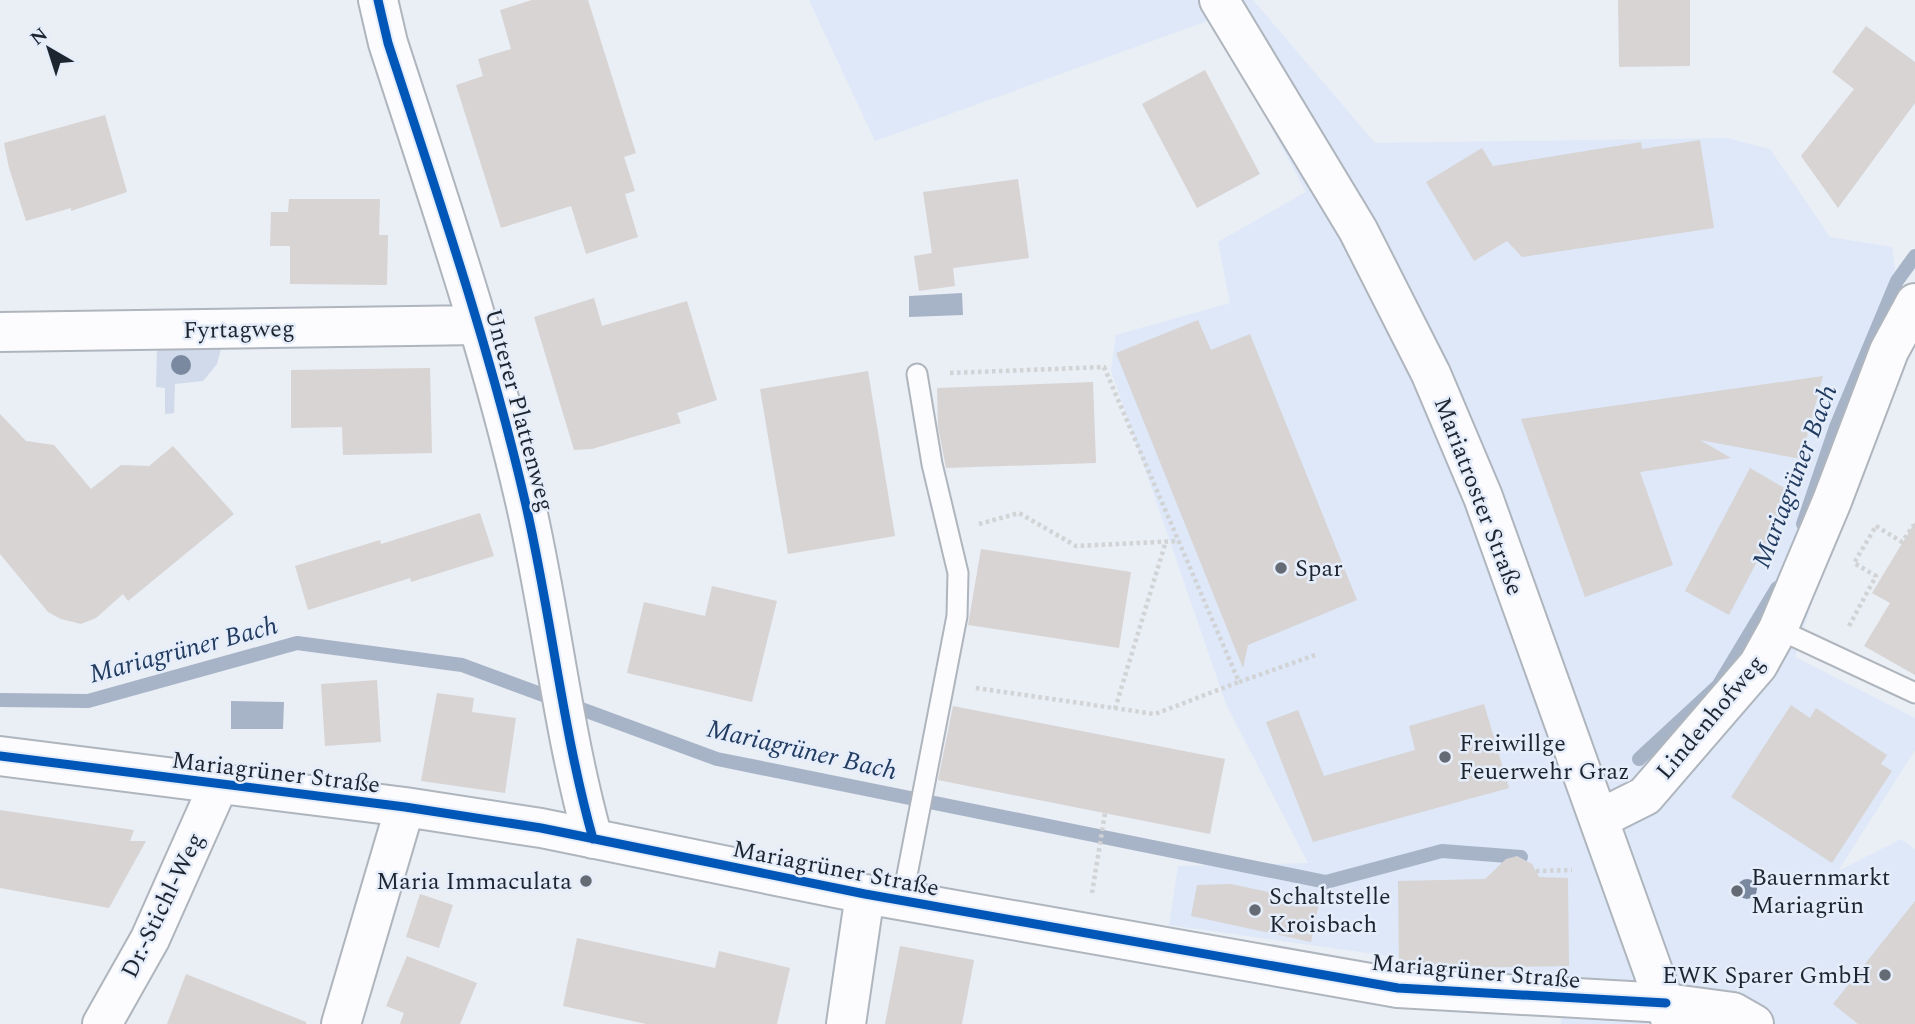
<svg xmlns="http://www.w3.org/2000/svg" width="1915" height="1024" font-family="Spectral,serif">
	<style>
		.built { fill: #dee8f8 }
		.green { fill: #d0daea }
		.water { fill: #a7b4c8 }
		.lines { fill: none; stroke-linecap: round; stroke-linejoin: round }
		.stream { stroke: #a7b4c8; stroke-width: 14 }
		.building { fill: #d7d4d3 }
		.lane-casing { stroke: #afb5bd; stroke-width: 23 }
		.street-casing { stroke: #afb5bd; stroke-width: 42 }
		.secondary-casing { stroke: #afb5bd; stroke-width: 42 }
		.primary-casing { stroke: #afb5bd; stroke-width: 42 }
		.path { stroke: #d1d3d5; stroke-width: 4.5; stroke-dasharray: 3.5 3.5; stroke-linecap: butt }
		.lane { stroke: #fcfcfe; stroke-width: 19 }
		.street { stroke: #fcfcfe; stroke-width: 38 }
		.secondary { stroke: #fcfcfe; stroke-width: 38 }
		.primary { stroke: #fcfcfe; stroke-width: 38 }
		.cycleway-casing { stroke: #e5edfa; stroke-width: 13 }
		.cycleway { stroke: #0057b8; stroke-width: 9 }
		.tree { fill: #7a89a0 }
		.poi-dot { fill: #656b75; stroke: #e5edfa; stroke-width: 2.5 }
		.labels { text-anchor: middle; stroke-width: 5; stroke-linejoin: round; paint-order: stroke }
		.street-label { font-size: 24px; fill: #1d2530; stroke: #e5edfa }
		.poi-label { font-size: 24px; fill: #1d2530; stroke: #e5edfa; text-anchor: start }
		.water-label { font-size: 26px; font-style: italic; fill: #223c61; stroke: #e5edfa }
	</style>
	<rect width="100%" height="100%" fill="#eaeef5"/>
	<path class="built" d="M809,0H1253L1375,143L1727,138L1770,149L1830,237L1892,247L1907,361L1817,586L1795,657L1915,718V750L1838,871L1901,839L1915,849V1024H1561L1565,981L1169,925L1178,866L1308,863L1226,704L1111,370L1116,335L1230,303L1218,242L1306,192L1213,19L875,141Z"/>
	<path class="green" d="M157,348L221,349L217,364L203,381L175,384L174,413L165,414V388L156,387Z"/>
	<path class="water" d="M962,293L963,315L909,317V296Z
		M231,701L284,702L283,729H231Z"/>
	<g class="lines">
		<path class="stream" d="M1803,524L1836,427L1897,281L1915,256
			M0,700L88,701L297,643L462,665L717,759L1326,882L1442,851L1521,857
			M1639,759L1718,686L1777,588"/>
	</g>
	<path class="building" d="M532,0H588L636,153L624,157L635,191L625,194L638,237L586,254L571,206L501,228L456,85L483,76L478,59L511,49L500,10Z
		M1618,0H1690V66L1619,67Z
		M1866,26L1915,62V103L1838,208L1801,156L1854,89L1832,72Z
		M1205,70L1260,174L1197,208L1142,104Z
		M105,115L127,192L71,211V208L26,221L9,168L4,143Z
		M1700,140L1714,228L1522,257L1507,241L1474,261L1426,182L1482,148L1493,166L1641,142L1642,149Z
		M1018,179L1029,258L953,268L955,286L919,291L914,256L932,253L923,192Z
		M289,199H380L379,235H388L387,285L290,284V246H270L271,212H288Z
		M594,298L602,326L687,301L717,400L677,413L681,423L592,449L574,450L534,317Z
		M1198,320L1211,350L1250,334L1357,600L1248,645L1243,668L1116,353Z
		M430,368L432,453L343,455L342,427L291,428V370Z
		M868,371L895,536L788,554L760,389Z
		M1823,376L1801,459L1700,440L1731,458L1640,472L1673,565L1585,597L1521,419Z
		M1093,382L1096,463L946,468L938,427L937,388Z
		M0,414L26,441L54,445L91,489L121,465L149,466L173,446L234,514L128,601L123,594L96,618L81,624L61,619L48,612L0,554Z
		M1750,468L1793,493L1729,615L1685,591Z
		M480,513L494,556L411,582L410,578L308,610L295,566L380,540L381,544Z
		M1915,522V675L1864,646L1890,603L1872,593Z
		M981,549L1131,572L1119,648L968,625Z
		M712,586L777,601L752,702L627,673L644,602L705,616Z
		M377,680L381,742L325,746L321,684Z
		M437,693L474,698L472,712L516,718L505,793L421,781Z
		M1484,704L1509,788L1313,842L1266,722L1298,710L1324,776L1415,750L1409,726Z
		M1791,705L1810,718L1816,708L1887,755L1881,764L1892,771L1832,863L1731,797Z
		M953,706L1225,759L1210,834L938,780Z
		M0,810L134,830L130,841H146L109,908L0,888Z
		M1517,856L1532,864L1539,877L1568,878L1569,966L1437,968L1399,966L1398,881L1485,879L1506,859Z
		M1231,884L1319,903L1311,942L1191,916L1197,885Z
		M420,894L453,905L439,948L406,937Z
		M1915,901V1024H1858L1833,1004Z
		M577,938L715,968L719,951L790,968L777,1024H646L563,1006Z
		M900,946L974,960L962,1024H885Z
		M407,956L477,983L460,1024H400L404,1013L386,1006Z
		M186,974L306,1022V1024H167Z"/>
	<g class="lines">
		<g class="lane-casing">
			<path id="lane" d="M1778,629L1915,693
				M902,901L957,616L958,573L932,464L917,374"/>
		</g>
		<g class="street-casing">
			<path id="street" d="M378,0L388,43C437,194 489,345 525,501C551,613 562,728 593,839
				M0,332L479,325
				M0,756L405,807L541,828L865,894L1398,988L1666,1003
				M1599,819L1645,796L1758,665L1778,629L1832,501L1889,351L1915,303
				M102,1024L150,939L219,784
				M341,1024L405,807
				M846,1024L865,894"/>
		</g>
		<g class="secondary-casing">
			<path id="secondary" d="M1666,1003L1733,1012L1754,1024"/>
		</g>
		<g class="primary-casing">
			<path id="primary" d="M1219,0L1358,230L1431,374L1483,497L1672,1024"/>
		</g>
		<path class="path" d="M950,373L1104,367L1239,682L1318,654
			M979,524L1019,513L1076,546L1179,541
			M1876,526L1902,542L1913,526L1915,527
			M1849,626L1876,576L1854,563L1876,526
			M976,688L1155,714L1239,682
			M1115,709L1166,541
			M1536,871L1572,870
			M1092,893L1105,813"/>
		<use href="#lane" class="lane"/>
		<use href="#street" class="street"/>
		<use href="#secondary" class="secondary"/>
		<use href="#primary" class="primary"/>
		<g class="cycleway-casing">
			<path id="cycleway" d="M378,0L388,43C437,194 489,345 525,501C551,613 562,728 593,839
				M0,756L405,807L541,828L865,894L1398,988L1666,1003"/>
		</g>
		<use href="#cycleway" class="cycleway"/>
	</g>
	<g class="tree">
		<circle cx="181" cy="365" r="10"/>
		<circle cx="1747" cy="889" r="10"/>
	</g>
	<g class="poi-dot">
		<circle cx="1281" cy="568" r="7"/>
		<circle cx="1445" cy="757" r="7"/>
		<circle cx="586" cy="881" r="7"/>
		<circle cx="1737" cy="891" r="7"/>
		<circle cx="1255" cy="910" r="7"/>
		<circle cx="1885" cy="975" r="7"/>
	</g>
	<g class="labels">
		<g class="street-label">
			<text transform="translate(239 329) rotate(-1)" y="8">Fyrtagweg</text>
			<text transform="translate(520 410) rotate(75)" y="8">Unterer Plattenweg</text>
			<text transform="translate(1479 496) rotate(69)" y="8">Mariatroster Straße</text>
			<text transform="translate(1710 717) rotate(-50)" y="8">Lindenhofweg</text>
			<text transform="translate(276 772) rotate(7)" y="8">Mariagrüner Straße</text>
			<text transform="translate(836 868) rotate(11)" y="8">Mariagrüner Straße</text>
			<text transform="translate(162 905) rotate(-64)" y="8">Dr.-Stichl-Weg</text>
			<text transform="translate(1476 971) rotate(5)" y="8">Mariagrüner Straße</text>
		</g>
		<g class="poi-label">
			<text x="1295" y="576">Spar</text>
			<text x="1459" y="751">Freiwillge<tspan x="1459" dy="28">Feuerwehr Graz</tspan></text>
			<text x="1751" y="885">Bauernmarkt<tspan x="1751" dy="28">Mariagrün</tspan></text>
			<text x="572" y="889" text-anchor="end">Maria Immaculata</text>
			<text x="1269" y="904">Schaltstelle<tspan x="1269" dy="28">Kroisbach</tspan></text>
			<text x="1871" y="983" text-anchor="end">EWK Sparer GmbH</text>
		</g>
		<g class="water-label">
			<text transform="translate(1794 476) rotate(-69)" y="9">Mariagrüner Bach</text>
			<text transform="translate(183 649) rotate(-15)" y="9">Mariagrüner Bach</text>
			<text transform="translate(802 749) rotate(13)" y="9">Mariagrüner Bach</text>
		</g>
	</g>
	<g transform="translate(49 49) rotate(321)" stroke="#e5edfa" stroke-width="5" paint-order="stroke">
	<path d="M0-5L12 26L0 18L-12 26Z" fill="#1d2530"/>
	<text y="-10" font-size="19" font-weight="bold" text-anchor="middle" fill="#1d2530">N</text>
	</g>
</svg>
